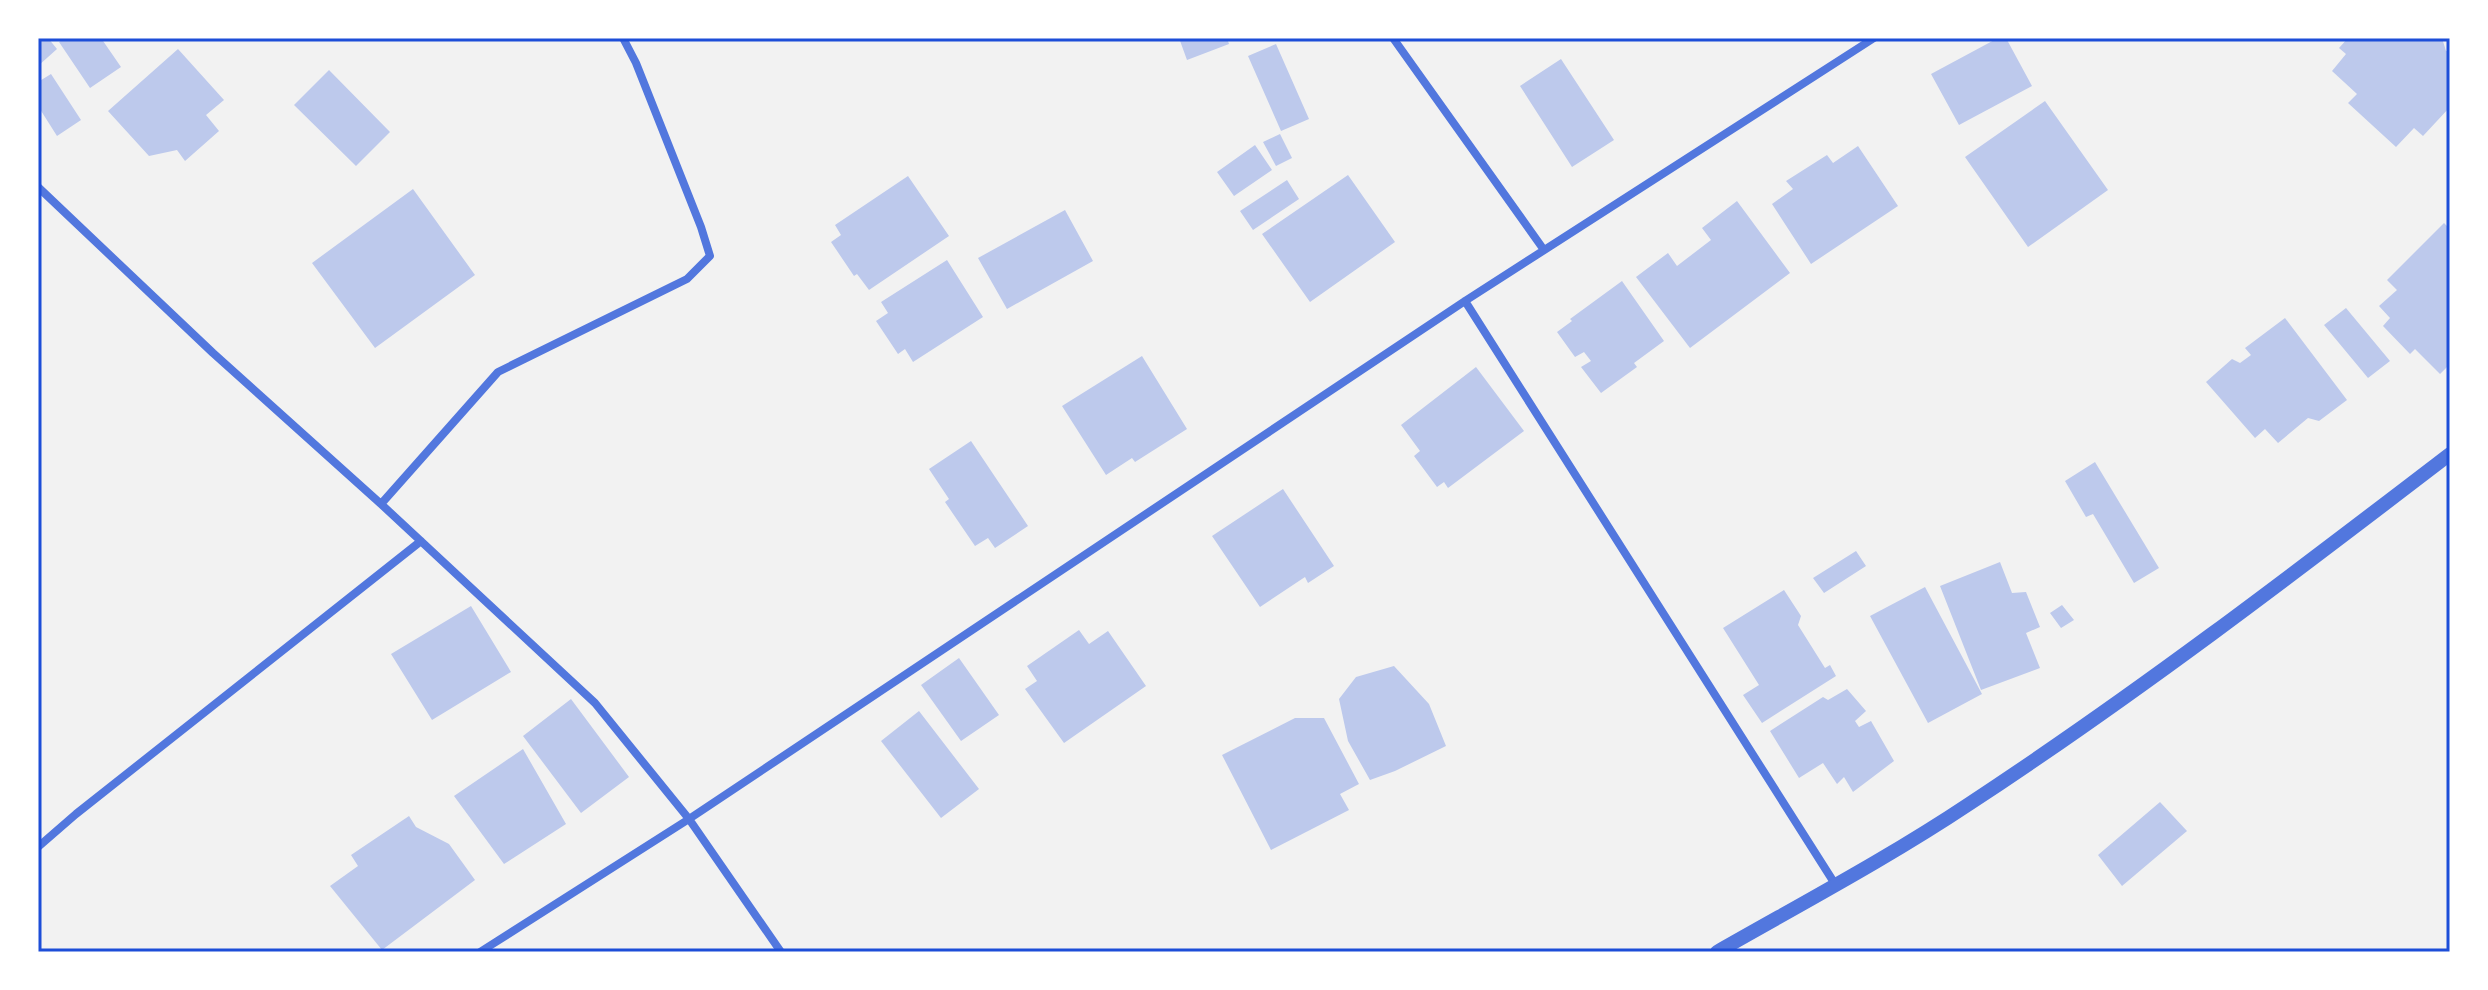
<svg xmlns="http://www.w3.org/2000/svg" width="2488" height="990" font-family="'Source Sans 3',sans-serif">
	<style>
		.building { fill: #bdc9ec }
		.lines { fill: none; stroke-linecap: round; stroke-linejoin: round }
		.minor { stroke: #5277de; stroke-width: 8 }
		.tertiary { stroke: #5277de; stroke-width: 14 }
		.neatline { fill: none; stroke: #1d4ed8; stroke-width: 3 }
	</style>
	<rect width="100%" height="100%" fill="#f2f2f2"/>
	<path class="building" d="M38,38H48L57,49L38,66Z
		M65,38H101L121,67L90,88L59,42Z
		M1179,38H1227L1229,44L1187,60Z
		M1998,38H2006L2032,86L1959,125L1931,74Z
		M2348,38H2442L2446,51H2450V107L2423,136L2414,128L2396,147L2348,103L2357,94L2332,71L2346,54L2339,48Z
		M1276,44L1309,119L1281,131L1248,56Z
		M178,49L224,100L206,115L219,131L185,161L177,150L149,156L108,111Z
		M1561,59L1614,140L1572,167L1520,86Z
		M329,70L390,132L356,166L294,105Z
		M51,74L81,120L57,136L38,106V82Z
		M2045,101L2108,190L2028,247L1965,157Z
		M1280,134L1292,158L1276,166L1263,142Z
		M1255,145L1272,170L1234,196L1217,172Z
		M1858,146L1898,206L1811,264L1772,204L1793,189L1786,181L1827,155L1833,163Z
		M1348,175L1395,242L1310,302L1262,234Z
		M908,176L949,236L869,290L857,274L854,276L831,242L841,235L835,225Z
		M1287,180L1299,199L1253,230L1240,211Z
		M413,189L475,275L375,348L312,263Z
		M1737,201L1790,273L1690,348L1636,277L1668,253L1677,266L1711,240L1702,228Z
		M1065,210L1093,261L1007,309L978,258Z
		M2444,223L2450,229V364L2440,374L2415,349L2410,354L2383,326L2390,318L2379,306L2397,290L2387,280Z
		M947,260L983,317L913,362L905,349L898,354L876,321L888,313L881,302Z
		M1622,281L1664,341L1634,363L1637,367L1601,393L1581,367L1591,361L1584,352L1575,357L1557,332L1572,321L1570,319Z
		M2346,308L2390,361L2368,378L2324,325Z
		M2285,318L2347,400L2319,421L2308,418L2278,443L2265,429L2255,438L2206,382L2232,359L2240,363L2251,355L2245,348Z
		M1142,356L1187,429L1135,462L1132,458L1106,475L1062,406Z
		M1476,367L1524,431L1448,488L1444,482L1437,487L1414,456L1420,451L1401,425Z
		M971,441L1028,526L995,548L988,538L975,546L945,502L949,499L929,469Z
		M2095,462L2159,568L2134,583L2093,514L2086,517L2065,481Z
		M1283,489L1334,566L1308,583L1305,577L1260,607L1212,536Z
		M1856,551L1866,566L1824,593L1813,578Z
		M2000,562L2012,593L2026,592L2040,627L2026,633L2040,668L1981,690L1940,586Z
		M1925,587L1982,694L1928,723L1870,616Z
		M1784,590L1801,616L1798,625L1825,668L1830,665L1836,676L1762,723L1743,695L1759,685L1723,628Z
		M2062,605L2074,620L2061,628L2050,613Z
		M471,606L511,672L432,720L391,654Z
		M1079,630L1089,644L1108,631L1146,686L1064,743L1025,689L1037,681L1027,666Z
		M959,658L999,715L961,741L921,685Z
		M1394,666L1429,704L1446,746L1395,771L1370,780L1348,741L1339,699L1356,677Z
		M1847,689L1866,711L1855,721L1859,727L1871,721L1894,761L1853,792L1844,777L1837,784L1823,763L1799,778L1770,731L1823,697L1828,700Z
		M571,699L629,777L581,813L523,736Z
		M919,711L979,789L941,818L881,741Z
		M1295,718H1324L1359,784L1340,794L1349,810L1271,850L1222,755Z
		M523,749L566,824L504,864L454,796Z
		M2160,802L2187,831L2122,886L2098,855Z
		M409,816L416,827L449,844L475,880L382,950L330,886L358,866L351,855Z"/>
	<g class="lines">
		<path class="minor" d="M1393,38L1544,250
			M38,187L213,353L381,504L595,703L689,819L480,952
			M1465,301L1835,884
			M381,504L498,372L687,279L710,256L701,227L636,63L623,38
			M38,847L76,814L421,541
			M781,952L689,819L1465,301L1874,38"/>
		<path class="tertiary" d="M1717,952C1801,904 1888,858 1969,804C2135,695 2292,575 2450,454"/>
	</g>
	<rect width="2488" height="990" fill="none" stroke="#ffffff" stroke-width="80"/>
	<rect x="40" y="40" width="2408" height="910" class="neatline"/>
</svg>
